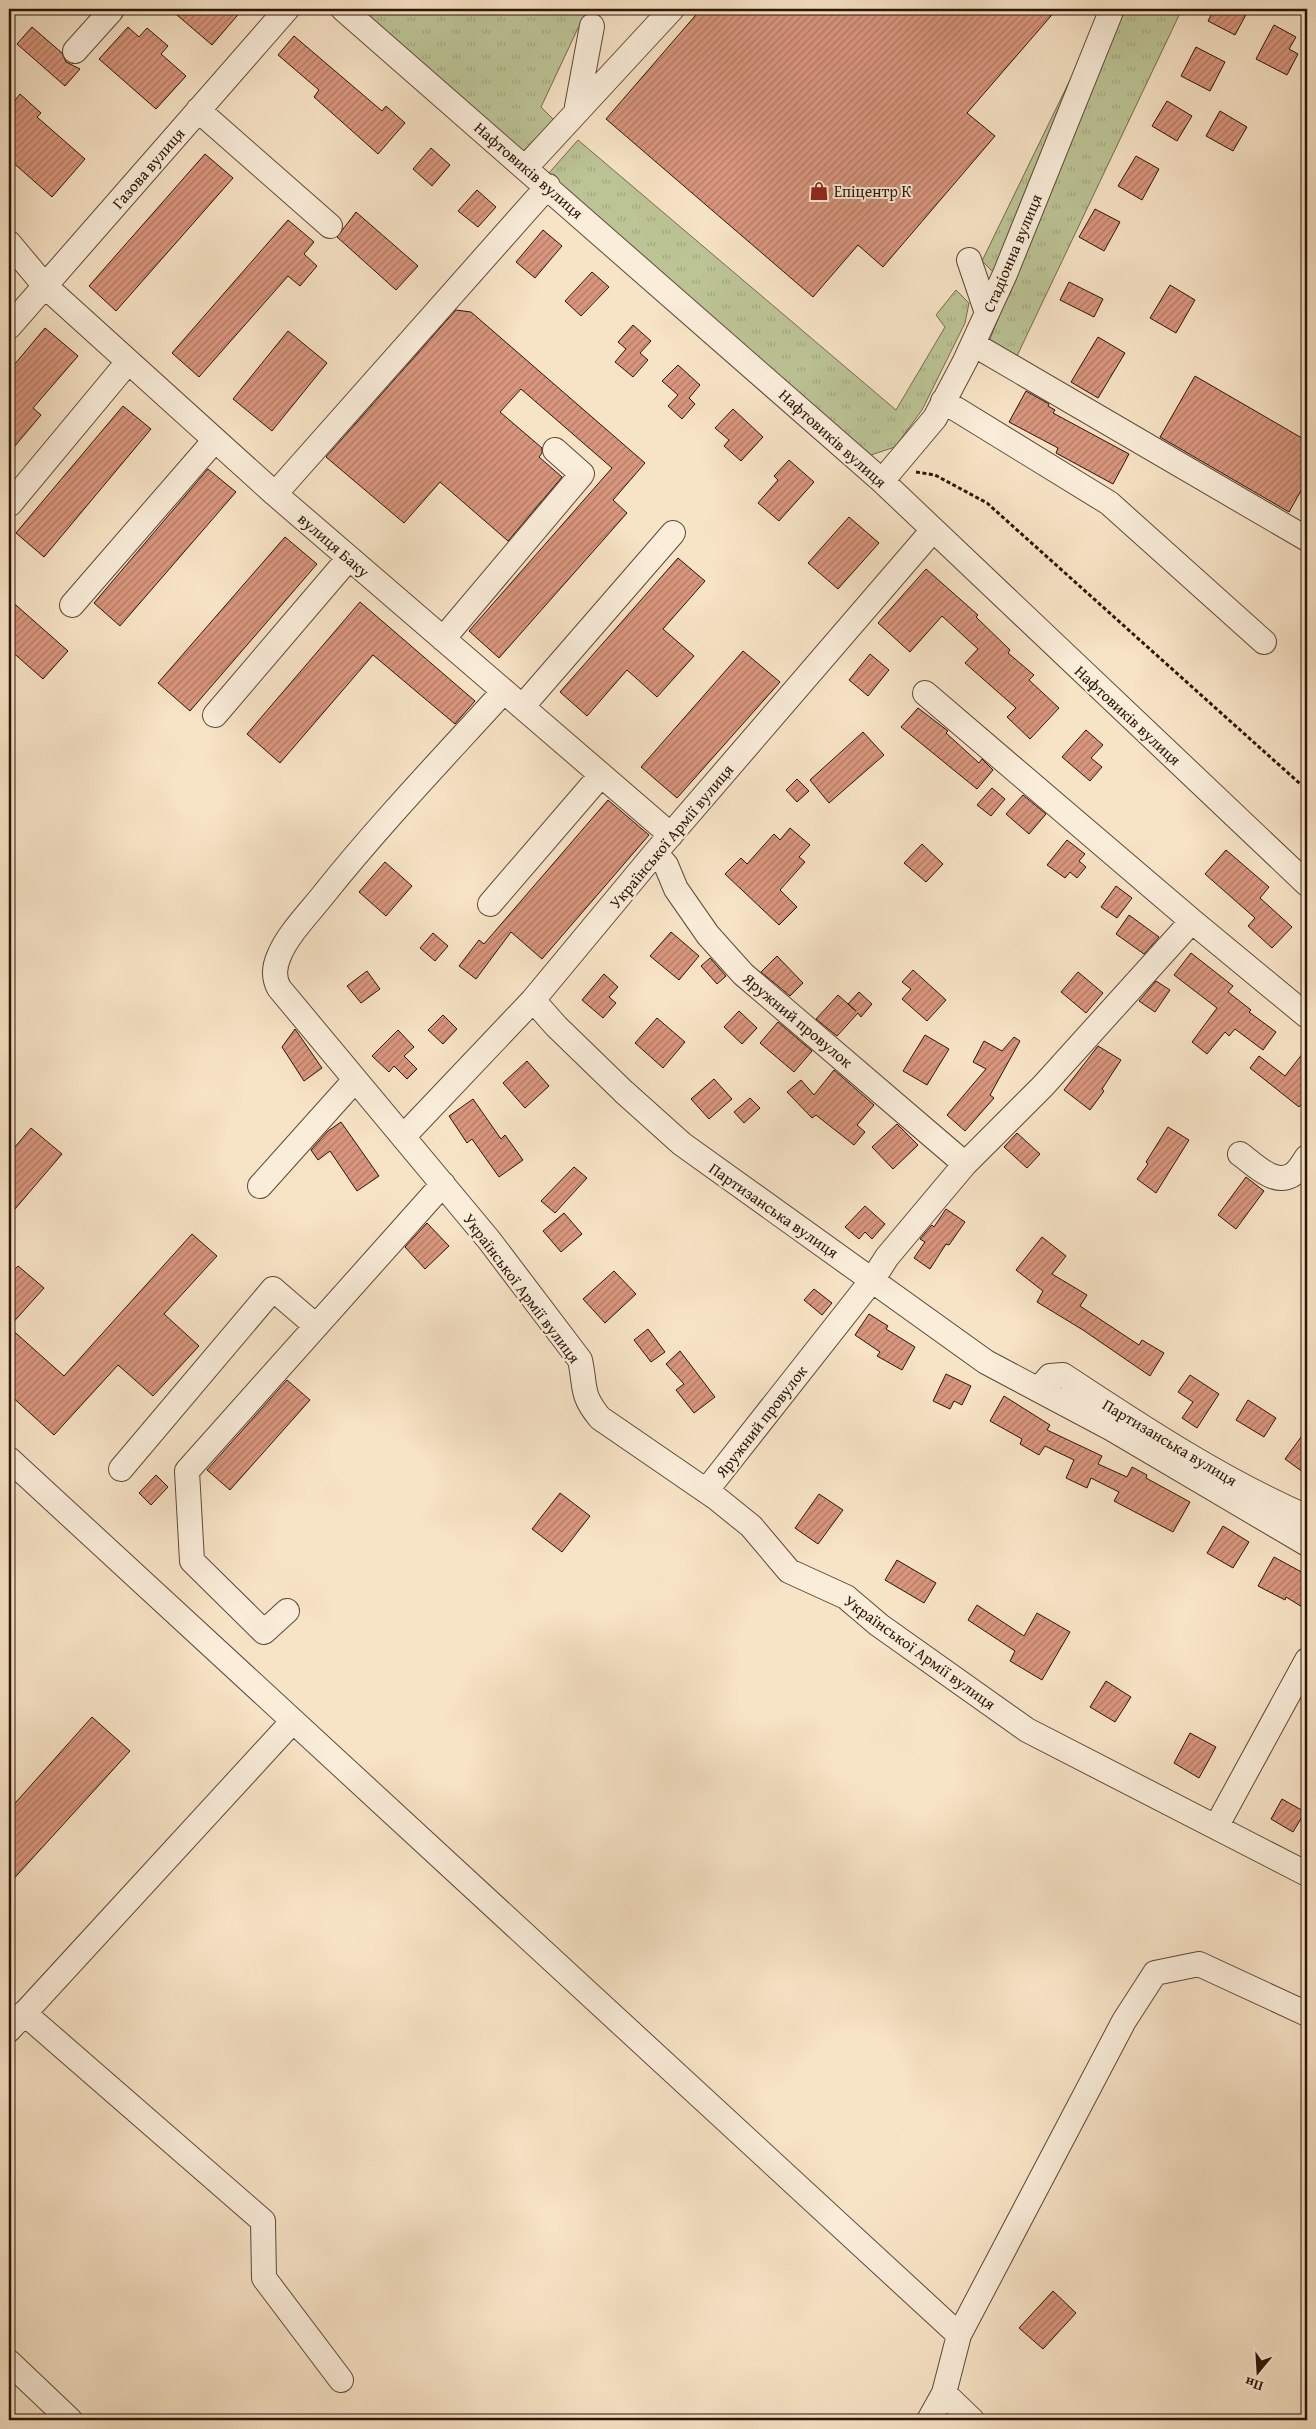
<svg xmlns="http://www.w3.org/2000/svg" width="1316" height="2429" font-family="'Gentium Book Plus',serif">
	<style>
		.grass { fill: url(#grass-tufts); stroke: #746c4e }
		.building { fill: url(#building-hatch); stroke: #2c1407 }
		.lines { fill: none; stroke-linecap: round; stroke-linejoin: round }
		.minor-casing { stroke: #5f4837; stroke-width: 26 }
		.path { stroke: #2c1407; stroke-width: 3; stroke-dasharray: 4 2.5; stroke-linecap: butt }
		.minor { stroke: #faedda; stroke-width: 24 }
		.labels { text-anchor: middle; stroke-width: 4; stroke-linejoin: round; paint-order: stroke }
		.street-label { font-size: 16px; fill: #2c1407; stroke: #faedda }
		.poi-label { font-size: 16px; fill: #2c1407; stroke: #faedda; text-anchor: start }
	</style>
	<defs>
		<pattern id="grass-tufts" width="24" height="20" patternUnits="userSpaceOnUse" patternTransform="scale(1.25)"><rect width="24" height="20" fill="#bcc496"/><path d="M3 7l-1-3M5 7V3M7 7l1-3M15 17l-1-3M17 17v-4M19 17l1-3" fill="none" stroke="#a2a880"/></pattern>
		<pattern id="building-hatch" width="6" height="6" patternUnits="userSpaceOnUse" patternTransform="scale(1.25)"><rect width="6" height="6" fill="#d9967e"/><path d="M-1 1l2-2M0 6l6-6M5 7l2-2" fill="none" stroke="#b07965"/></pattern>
	</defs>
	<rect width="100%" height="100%" fill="#f7e3c6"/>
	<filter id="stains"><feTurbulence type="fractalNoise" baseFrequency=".004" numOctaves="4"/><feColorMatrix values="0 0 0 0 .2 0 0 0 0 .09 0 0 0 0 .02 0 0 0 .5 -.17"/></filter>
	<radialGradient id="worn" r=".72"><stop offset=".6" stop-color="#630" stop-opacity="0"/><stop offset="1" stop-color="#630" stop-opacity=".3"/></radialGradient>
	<path class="grass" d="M358,9H587L541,107L554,120L523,151Z
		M1122,9H1182L1015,360L988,344Z
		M1087,45L996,275L982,261Z
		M578,140L896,410L945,327L936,315L956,290L969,303L965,323L922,410L895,447L868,456L549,173Z"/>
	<path class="building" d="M170,9H243L212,45Z
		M701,9H1057L967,113L995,136L883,267L858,245L813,297L606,119Z
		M1214,9H1249L1235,35L1208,21Z
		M1274,25L1296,37L1289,49L1298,54L1287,75L1256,59Z
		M32,27L62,53L66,62L80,69L65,86L17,44Z
		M128,27L139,37L147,28L168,46L161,54L186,76L156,109L99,59Z
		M294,36L382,111L386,106L405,123L378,154L314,97L319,90L278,55Z
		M1196,47L1225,62L1210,91L1181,76Z
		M20,94L41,113L37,117L85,159L52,197L9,159V108Z
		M1167,101L1192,116L1177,141L1152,126Z
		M1220,111L1247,127L1233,151L1206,136Z
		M431,148L450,165L432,186L413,169Z
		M205,154L233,178L116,311L89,286Z
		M1136,156L1159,169L1142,200L1118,186Z
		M477,190L496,207L478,227L458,211Z
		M1095,209L1120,222L1104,251L1079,237Z
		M356,212L418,266L396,290L337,237Z
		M288,220L314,242L304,254L317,266L300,286L288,276L199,377L172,353Z
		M543,230L562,246L535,278L516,262Z
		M592,272L609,287L581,316L565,301Z
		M1069,282L1103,299L1094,317L1060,300Z
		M1170,285L1195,300L1176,333L1150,318Z
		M456,310L471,312L645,463L613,500L627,513L499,658L469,631L612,468L521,389L500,412L542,448V453L539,457L562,477L508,541L440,482L404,523L326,457Z
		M633,325L651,341L640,353L648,360L633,377L615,362L626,349L618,342Z
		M45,328L78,356L33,408L41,415L9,453V371Z
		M288,331L327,363L272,431L233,399Z
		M1098,337L1125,353L1098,398L1071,382Z
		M678,365L700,385L689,398L695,404L682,419L668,406L678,395L662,381Z
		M1195,376L1307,441V480L1289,512L1160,437Z
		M1026,391L1049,404L1048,406L1055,410L1053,413L1129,454L1113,484L1056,453L1058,448L1009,422Z
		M123,406L151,429L44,557L16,533Z
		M733,409L763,437L741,461L724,446L729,440L715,428Z
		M789,460L814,482L779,521L758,503L778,480L774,476Z
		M208,469L236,492L120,626L94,603Z
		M849,517L879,543L838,589L808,563Z
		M285,537L317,564L190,711L158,683Z
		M678,558L705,581L663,629L694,656L657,697L627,670L587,716L560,692Z
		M926,569L978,615L976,617L1010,650L1008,653L1034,675L1029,680L1059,708L1030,739L1007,717L1016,708L965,663L978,649L942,616L910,652L878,623Z
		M9,599L68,651L43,679L9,649Z
		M360,602L475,701L455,724L373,655L280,763L247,734Z
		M743,651L780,682L677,798L641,767Z
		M870,654L889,670L868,696L849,680Z
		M918,708L948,731L946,733L979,763L982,759L993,770L977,789L901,727Z
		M1086,730L1103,745L1091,758L1102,767L1090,781L1062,757Z
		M863,732L884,755L829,803L810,780Z
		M797,779L809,791L797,802L786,790Z
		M992,788L1005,799L991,816L977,805Z
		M1023,795L1046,814L1029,834L1006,814Z
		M608,800L649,835L542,959L511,932L476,979L459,966L479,940L484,944Z
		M790,828L810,845L799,857L805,862L780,890L797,907L779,925L725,874L741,858L747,864L774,834L780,840Z
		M1067,840L1085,854L1079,861L1086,867L1077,878L1070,872L1065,878L1047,865Z
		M922,844L943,864L926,882L904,863Z
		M1226,850L1269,887L1260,898L1292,927L1272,948L1248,926L1255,918L1205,874Z
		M385,862L412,886L386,916L359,892Z
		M1116,886L1132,898L1117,918L1101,907Z
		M1129,915L1159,937L1144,954L1116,934Z
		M671,932L699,956L679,980L650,956Z
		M433,933L448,946L435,961L420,948Z
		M1191,953L1233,986L1228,992L1251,1010L1249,1012L1276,1032L1263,1050L1235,1029L1229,1036L1225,1032L1207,1054L1192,1042L1217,1008L1174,975Z
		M777,956L803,983L790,996L761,972Z
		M710,958L726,976L717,984L701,966Z
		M913,970L946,1000L927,1021L902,999L911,989L902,982Z
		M367,971L380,989L361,1003L347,986Z
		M1078,972L1103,993L1086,1013L1061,992Z
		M604,974L618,987L609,997L616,1003L603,1018L582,1000Z
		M1156,981L1170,990L1155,1012L1139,1001Z
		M859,992L872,1004L861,1017L858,1013L837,1036L816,1019L838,995L856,1011L848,1004Z
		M739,1011L757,1028L742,1044L724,1027Z
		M443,1015L457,1029L443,1044L428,1030Z
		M657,1018L685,1042L663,1068L635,1043Z
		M778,1022L812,1051L794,1072L760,1043Z
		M295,1029L322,1068L304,1081L282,1047Z
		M398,1030L414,1047L404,1056L417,1069L407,1079L394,1066L389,1072L372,1056Z
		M925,1035L949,1049L927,1085L903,1071Z
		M1014,1037L1020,1041L990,1095L994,1098L965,1131L947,1115L986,1069L973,1062L984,1041L1002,1051Z
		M1098,1046L1121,1060L1102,1089L1104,1091L1090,1110L1064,1090Z
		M1307,1048V1097L1299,1107L1250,1068L1259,1056L1285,1076Z
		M527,1061L549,1086L525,1108L503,1083Z
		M834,1070L874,1105L857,1125L865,1132L854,1145L816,1115L812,1118L787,1092L801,1080L814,1095Z
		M714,1079L732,1099L709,1119L691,1099Z
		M750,1098L760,1108L744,1123L734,1112Z
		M473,1099L501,1139L505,1135L523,1160L499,1177L472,1139L467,1143L449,1116Z
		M341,1122L379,1176L357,1191L330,1151L318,1160L311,1150L328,1131Z
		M897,1124L918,1145L893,1169L872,1147Z
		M1168,1127L1189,1140L1156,1193L1137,1179L1148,1164L1146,1162Z
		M31,1128L62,1154L9,1216V1154Z
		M1017,1133L1040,1154L1027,1168L1004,1147Z
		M574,1167L587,1178L555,1213L541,1201Z
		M1246,1177L1264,1191L1236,1229L1218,1215Z
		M865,1206L885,1224L872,1239L865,1232L859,1239L845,1227Z
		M946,1209L965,1222L949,1245L946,1244L930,1269L914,1258L925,1242L920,1239L932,1225L934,1227Z
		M564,1213L582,1234L561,1252L543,1231Z
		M427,1223L449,1246L425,1269L405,1247Z
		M192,1234L217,1256L164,1314L199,1346L153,1396L118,1365L54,1435L9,1394V1276L18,1266L44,1288L9,1327L64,1376Z
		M1042,1237L1066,1256L1052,1274L1087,1295L1080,1306L1139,1345L1142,1340L1164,1353L1150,1376L1083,1330L1037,1302L1043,1291L1016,1270Z
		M614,1271L636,1294L605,1323L583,1299Z
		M814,1289L832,1303L822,1315L804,1300Z
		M869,1314L888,1326L886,1329L915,1347L902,1370L877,1356L880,1352L855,1335Z
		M648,1329L665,1352L651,1362L634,1340Z
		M680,1351L715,1397L694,1413L676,1390L684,1384L666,1364Z
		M946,1374L971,1386L962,1405L954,1401L950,1409L933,1401Z
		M1190,1375L1219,1394L1197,1428L1182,1418L1193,1402L1178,1392Z
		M287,1380L310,1400L230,1490L207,1470Z
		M1004,1396L1050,1425L1047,1430L1102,1456L1098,1464L1127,1477L1132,1467L1147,1475L1146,1478L1190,1502L1173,1532L1114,1501L1119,1492L1091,1478L1087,1488L1066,1478L1074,1460L1045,1446L1039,1455L1020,1444L1022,1439L990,1421Z
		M1248,1400L1276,1418L1264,1437L1236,1420Z
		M1307,1429V1475L1285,1459Z
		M156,1475L168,1487L151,1505L139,1493Z
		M560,1493L590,1516L562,1552L532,1529Z
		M819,1494L843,1510L818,1544L795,1528Z
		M1223,1526L1249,1542L1233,1568L1207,1553Z
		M1274,1557L1307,1575V1610L1286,1597L1285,1600L1258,1586Z
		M897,1560L936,1583L924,1603L885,1580Z
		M977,1605L1024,1636L1037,1613L1070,1632L1042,1680L1010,1661L1015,1651L968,1620Z
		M1106,1681L1131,1697L1115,1722L1090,1707Z
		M92,1717L130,1751L9,1884V1810Z
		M1190,1733L1216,1747L1199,1778L1174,1763Z
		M1282,1799L1305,1812L1293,1832L1271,1819Z
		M1053,2291L1076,2313L1043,2349L1019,2328Z"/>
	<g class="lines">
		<g class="minor-casing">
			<path id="minor" d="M343,9L882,481L1307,884
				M75,51L111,11L108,9
				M198,110L330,226
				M576,112L592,26
				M526,167L672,9
				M9,243L45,286L275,494L671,835
				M969,260L987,313
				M9,327L287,9
				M973,344L1307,539
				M943,401L1109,503L1264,642
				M882,481L935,418L965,361L1005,274L1112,9
				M275,494L548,186
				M10,504L128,362
				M72,605L215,440
				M443,639L582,474L555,450
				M504,691C443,758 380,824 324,894C310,912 287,935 279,956C274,967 273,977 279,988L489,1240L580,1360C586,1387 580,1394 600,1418L715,1497L751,1526L789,1571L846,1597L879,1625L1027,1730L1307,1874
				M925,693L1192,921L1307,1016
				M522,707L673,533
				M215,715L349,558
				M655,853L666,865L676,889L708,935L743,974L965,1164
				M490,904L601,775
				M533,1000L556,1026L624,1092L682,1144L986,1362L1112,1429L1307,1544
				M403,1137L533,1000L655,853L933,530
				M1240,1154C1254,1164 1274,1186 1292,1175C1298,1172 1303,1163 1307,1157
				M260,1186L355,1080
				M1039,1389L1050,1376L1063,1375C1142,1427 1220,1479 1307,1517
				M9,1459L959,2335
				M121,1469L273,1289L316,1326
				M706,1491L873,1279L887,1257L965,1164L1043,1086L1192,921
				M287,1611L264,1632L192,1561L187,1471L443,1184
				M1216,1827L1307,1660
				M24,2013L263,2221L264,2278L341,2380
				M9,2030L293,1721
				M9,2362L70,2420
				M944,2393L972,2420
				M929,2420L944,2393L959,2335L1124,2021L1155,1973L1199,1964L1307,2014"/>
		</g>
		<path class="path" d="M916,472L935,475L987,503L1307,790"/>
		<use href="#minor" class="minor"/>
	</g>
	<defs>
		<g id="shop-bare" transform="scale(1.5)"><path d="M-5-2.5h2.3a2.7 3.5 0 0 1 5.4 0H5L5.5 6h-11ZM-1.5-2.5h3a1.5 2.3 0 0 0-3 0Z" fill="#8f2418" stroke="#faedda" stroke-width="2.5" paint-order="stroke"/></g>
	</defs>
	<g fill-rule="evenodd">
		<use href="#shop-bare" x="819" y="191"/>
	</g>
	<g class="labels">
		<g class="street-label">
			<text transform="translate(148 168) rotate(-49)" y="6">Газова вулиця</text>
			<text transform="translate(529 170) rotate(41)" y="6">Нафтовиків вулиця</text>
			<text transform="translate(1012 253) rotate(-67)" y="6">Стадіонна вулиця</text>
			<text transform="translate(833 438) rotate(42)" y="6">Нафтовиків вулиця</text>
			<text transform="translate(334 545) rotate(41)" y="6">вулиця Баку</text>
			<text transform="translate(1128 715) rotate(43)" y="6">Нафтовиків вулиця</text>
			<text transform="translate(671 836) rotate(-50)" y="6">Української Армії вулиця</text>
			<text transform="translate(798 1020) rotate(40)" y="6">Яружний провулок</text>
			<text transform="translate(774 1210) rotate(35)" y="6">Партизанська вулиця</text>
			<text transform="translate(522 1288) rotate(53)" y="6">Української Армії вулиця</text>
			<text transform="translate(761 1421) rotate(-52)" y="6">Яружний провулок</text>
			<text transform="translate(1170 1442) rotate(31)" y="6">Партизанська вулиця</text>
			<text transform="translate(920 1652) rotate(36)" y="6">Української Армії вулиця</text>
		</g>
		<g class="poi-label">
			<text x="834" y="197">Епіцентр К</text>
		</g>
	</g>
	<rect width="1316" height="2429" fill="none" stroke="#f7e3c6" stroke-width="30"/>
	<rect x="10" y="10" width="1296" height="2409" fill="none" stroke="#2c1407" stroke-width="2.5"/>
	<rect x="15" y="15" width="1286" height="2399" fill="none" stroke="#2c1407"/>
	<g transform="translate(1258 2372) rotate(198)" stroke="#faedda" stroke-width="4" paint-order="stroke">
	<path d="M0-4L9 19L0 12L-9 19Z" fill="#2c1407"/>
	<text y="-8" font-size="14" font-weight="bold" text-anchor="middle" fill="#2c1407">Пн</text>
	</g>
	<rect width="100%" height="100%" filter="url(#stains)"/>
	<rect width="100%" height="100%" fill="url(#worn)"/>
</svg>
